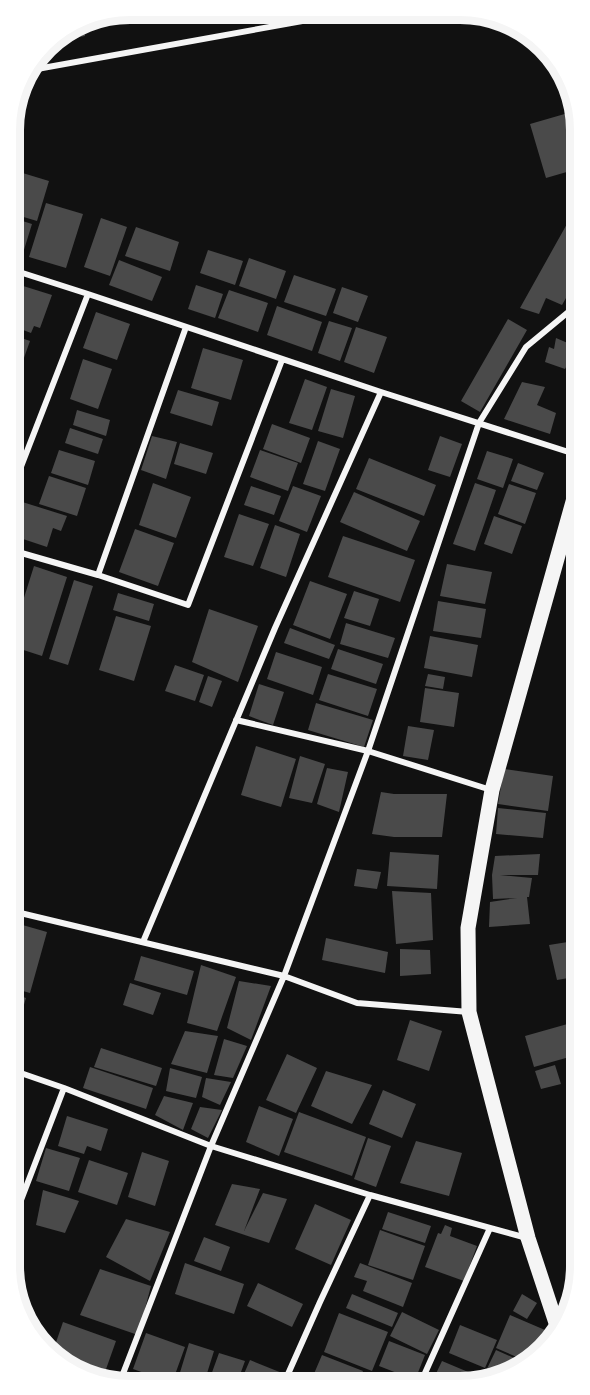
<svg xmlns="http://www.w3.org/2000/svg" width="590" height="1395" font-family="'Playfair Display',serif">
	<style>
		.building { fill: #4a4a4a }
		.lines { fill: none; stroke-linecap: round; stroke-linejoin: round }
		.minor { stroke: #f5f5f5; stroke-width: 6 }
		.primary { stroke: #f5f5f5; stroke-width: 15 }
		.rim { fill: none; stroke: #f5f5f5; stroke-width: 8 }
	</style>
	<rect width="100%" height="100%" fill="#111"/>
	<path class="building" d="M130,9H138L140,20L123,24L121,11Z
		M186,9L211,10L212,14L187,17Z
		M215,10H243L244,11L215,16Z
		M115,12L118,24L93,29L90,17Z
		M82,19L85,36L56,41L55,36Z
		M572,90L577,99V169L546,178L530,124L575,111Z
		M16,171L49,181L37,221L10,213V193Z
		M46,203L83,214L66,268L29,257Z
		M577,206L578,277L562,305L546,298L539,314L520,308Z
		M10,217L32,224L23,253L10,249Z
		M101,218L127,227L110,276L84,267Z
		M136,227L179,242L170,271L125,256Z
		M208,250L243,261L235,285L200,273Z
		M249,258L286,271L276,299L239,286Z
		M119,260L162,277L152,301L109,285Z
		M294,275L336,289L326,316L284,302Z
		M10,279L17,282L10,303Z
		M20,285L52,295L40,328L34,326L31,333L10,325V315Z
		M196,285L223,294L215,318L188,309Z
		M342,287L368,296L358,322L333,313Z
		M229,290L268,303L258,332L218,318Z
		M277,306L322,322L312,351L267,335Z
		M96,312L130,324L117,360L83,348Z
		M508,319L527,330L480,412L461,401Z
		M329,321L352,328L340,361L318,353Z
		M356,327L387,337L374,373L344,362Z
		M10,334L30,341L15,383L10,381Z
		M556,338L577,347L565,369L545,362L549,347L554,349Z
		M203,348L243,360L231,400L191,388Z
		M83,359L112,369L98,409L70,399Z
		M305,379L327,387L312,430L289,423Z
		M522,382L545,387L537,405L556,413L550,434L504,419Z
		M331,389L355,396L343,438L318,431Z
		M178,390L219,402L212,426L170,413Z
		M77,410L110,420L106,436L73,425Z
		M272,424L310,438L301,463L263,449Z
		M70,428L103,439L98,454L65,443Z
		M152,436L177,442L166,479L141,470Z
		M440,436L462,444L450,477L428,470Z
		M318,441L340,449L325,491L303,484Z
		M180,443L213,453L206,474L174,464Z
		M59,450L95,461L88,485L51,473Z
		M260,450L298,463L288,491L250,477Z
		M487,451L513,459L503,488L477,479Z
		M369,458L436,485L424,516L356,489Z
		M518,463L544,473L537,490L511,481Z
		M49,476L86,488L77,516L39,504Z
		M153,483L191,497L176,538L139,525Z
		M475,483L496,490L475,551L453,544Z
		M509,484L536,493L525,524L498,514Z
		M251,486L281,496L274,515L244,505Z
		M293,486L321,496L307,532L279,521Z
		M354,492L420,521L407,551L340,522Z
		M16,500L67,516L61,531L53,528L47,547L11,535V516Z
		M239,514L269,524L253,566L224,557Z
		M494,516L522,526L512,554L484,544Z
		M275,525L300,534L286,577L260,568Z
		M135,529L174,543L158,586L119,572Z
		M343,536L415,560L400,602L328,577Z
		M447,564L492,572L485,604L440,596Z
		M34,566L67,577L42,656L11,646V639Z
		M74,580L93,586L68,665L49,659Z
		M310,581L347,594L330,639L293,625Z
		M354,591L379,599L370,626L344,618Z
		M118,593L154,604L149,621L113,610Z
		M438,601L486,609L481,638L433,631Z
		M209,609L258,626L238,682L192,662Z
		M116,616L151,626L134,681L99,670Z
		M346,623L395,638L388,658L340,644Z
		M290,628L335,645L329,659L284,643Z
		M430,636L478,645L472,677L424,668Z
		M338,649L383,664L376,684L331,669Z
		M276,652L322,667L313,695L267,679Z
		M175,665L204,675L195,701L165,691Z
		M328,674L377,689L368,716L319,700Z
		M428,674L445,677L443,689L425,686Z
		M208,676L222,681L212,707L199,702Z
		M259,684L284,692L273,725L249,716Z
		M425,688L459,693L454,727L420,722Z
		M316,703L373,720L364,747L308,730Z
		M408,726L434,730L428,760L403,756Z
		M256,746L296,759L281,807L241,795Z
		M300,756L325,764L312,803L289,798Z
		M327,768L348,772L339,812L317,804Z
		M504,769L553,776L548,811L498,804Z
		M381,792L394,794H447L442,837H394L372,834Z
		M498,808L546,813L543,838L496,834Z
		M390,852L439,855L437,889L387,886Z
		M540,854L538,875H500L532,878L529,897H527L530,924L489,927L490,902L517,898L493,899L492,875L495,856Z
		M357,869L381,872L377,889L354,886Z
		M392,891L431,893L433,940L396,944Z
		M12,922L47,932L30,993L12,988Z
		M326,938L388,952L385,973L322,960Z
		M574,941L580,966V976L557,980L549,945Z
		M400,949L430,950L431,974L400,976Z
		M141,956L194,971L187,995L134,980Z
		M201,965L236,977L217,1031L187,1023Z
		M239,981L271,986L251,1040L227,1028Z
		M130,983L161,993L153,1015L123,1005Z
		M12,993L26,998L20,1018L12,1015Z
		M410,1020L442,1031L429,1071L397,1060Z
		M571,1023L580,1054L534,1067L525,1036Z
		M185,1031L218,1036L207,1073L171,1064Z
		M224,1039L247,1046L233,1078L214,1075Z
		M101,1048L162,1068L156,1086L94,1067Z
		M287,1054L317,1068L296,1113L266,1100Z
		M555,1065L561,1084L541,1089L535,1071Z
		M90,1067L153,1088L146,1109L83,1088Z
		M170,1068L202,1077L196,1098L166,1091Z
		M326,1071L372,1085L352,1124L311,1106Z
		M206,1078L231,1082L220,1105L202,1097Z
		M383,1090L416,1104L402,1138L369,1124Z
		M12,1096L22,1099L13,1129H12Z
		M164,1096L193,1103L183,1130L155,1115Z
		M259,1106L293,1119L279,1156L246,1142Z
		M200,1107L222,1110L208,1138L191,1129Z
		M299,1112L366,1137L352,1176L284,1152Z
		M67,1116L108,1129L101,1151L87,1146L84,1154L58,1146Z
		M368,1138L391,1146L376,1187L354,1179Z
		M416,1141L462,1153L449,1196L400,1183Z
		M46,1148L80,1158L69,1191L36,1181Z
		M142,1152L169,1161L155,1206L128,1197Z
		M89,1160L128,1173L117,1205L78,1192Z
		M232,1184L260,1189L244,1231L263,1193L287,1199L269,1243L215,1225Z
		M43,1190L79,1201L65,1233L36,1225Z
		M315,1204L351,1220L331,1265L295,1249Z
		M388,1212L431,1226L425,1243L382,1229Z
		M126,1219L170,1232L150,1281L106,1257Z
		M445,1225L452,1228L450,1236L477,1246L464,1281L425,1267L438,1233L441,1234Z
		M380,1230L425,1246L413,1280L368,1265Z
		M204,1237L230,1247L221,1271L194,1261Z
		M185,1263L244,1284L234,1314L175,1294Z
		M360,1263L412,1283L403,1307L363,1291L367,1281L354,1277Z
		M100,1269L151,1286L138,1335L80,1315Z
		M258,1283L303,1304L292,1327L247,1306Z
		M352,1294L398,1313L392,1327L346,1308Z
		M522,1294L537,1303L527,1319L513,1311Z
		M402,1312L439,1330L427,1354L390,1336Z
		M339,1313L388,1332L372,1371L324,1352Z
		M510,1315L545,1330L537,1347L543,1350L526,1361L496,1348Z
		M63,1322L116,1341L105,1372L52,1354Z
		M460,1325L497,1340L485,1368L449,1353Z
		M146,1333L185,1347L172,1383L133,1369Z
		M389,1341L425,1355L415,1380L379,1366Z
		M189,1343L214,1351L204,1383H193L178,1379Z
		M496,1350L523,1362L491,1382H489L482,1379Z
		M219,1353L245,1361L237,1383H227L210,1378Z
		M322,1355L363,1371L358,1383H310Z
		M250,1360L282,1373L278,1383H240Z
		M442,1361L480,1377L478,1382H432Z
		M136,1375L159,1383V1384H133Z"/>
	<g class="lines">
		<path class="minor" d="M26,71L358,11
			M10,269L88,294L381,392L578,455
			M10,495L88,294
			M11,550L98,575L188,605L282,360
			M98,575L186,327
			M236,720L368,751L491,790
			M12,911L284,976L357,1003L469,1012
			M143,942L275,628L381,392
			M12,1070L64,1088L211,1146L370,1195L527,1238
			M13,1221L64,1088
			M421,1382L490,1228
			M284,1383L320,1302L370,1195
			M119,1384L211,1146L284,976L368,751L479,423L526,347L578,304"/>
		<path class="primary" d="M558,1329L528,1238L469,1012L468,928L492,790L578,484"/>
	</g>
	<path d="M0 0H590V1395H0ZM130 20H460A110 110 0 0 1 570 130V1266A110 110 0 0 1 460 1376H130A110 110 0 0 1 20 1266V130A110 110 0 0 1 130 20Z" fill="#fff" fill-rule="evenodd"/>
	<path class="rim" d="M130 20H460A110 110 0 0 1 570 130V1266A110 110 0 0 1 460 1376H130A110 110 0 0 1 20 1266V130A110 110 0 0 1 130 20Z"/>
</svg>
